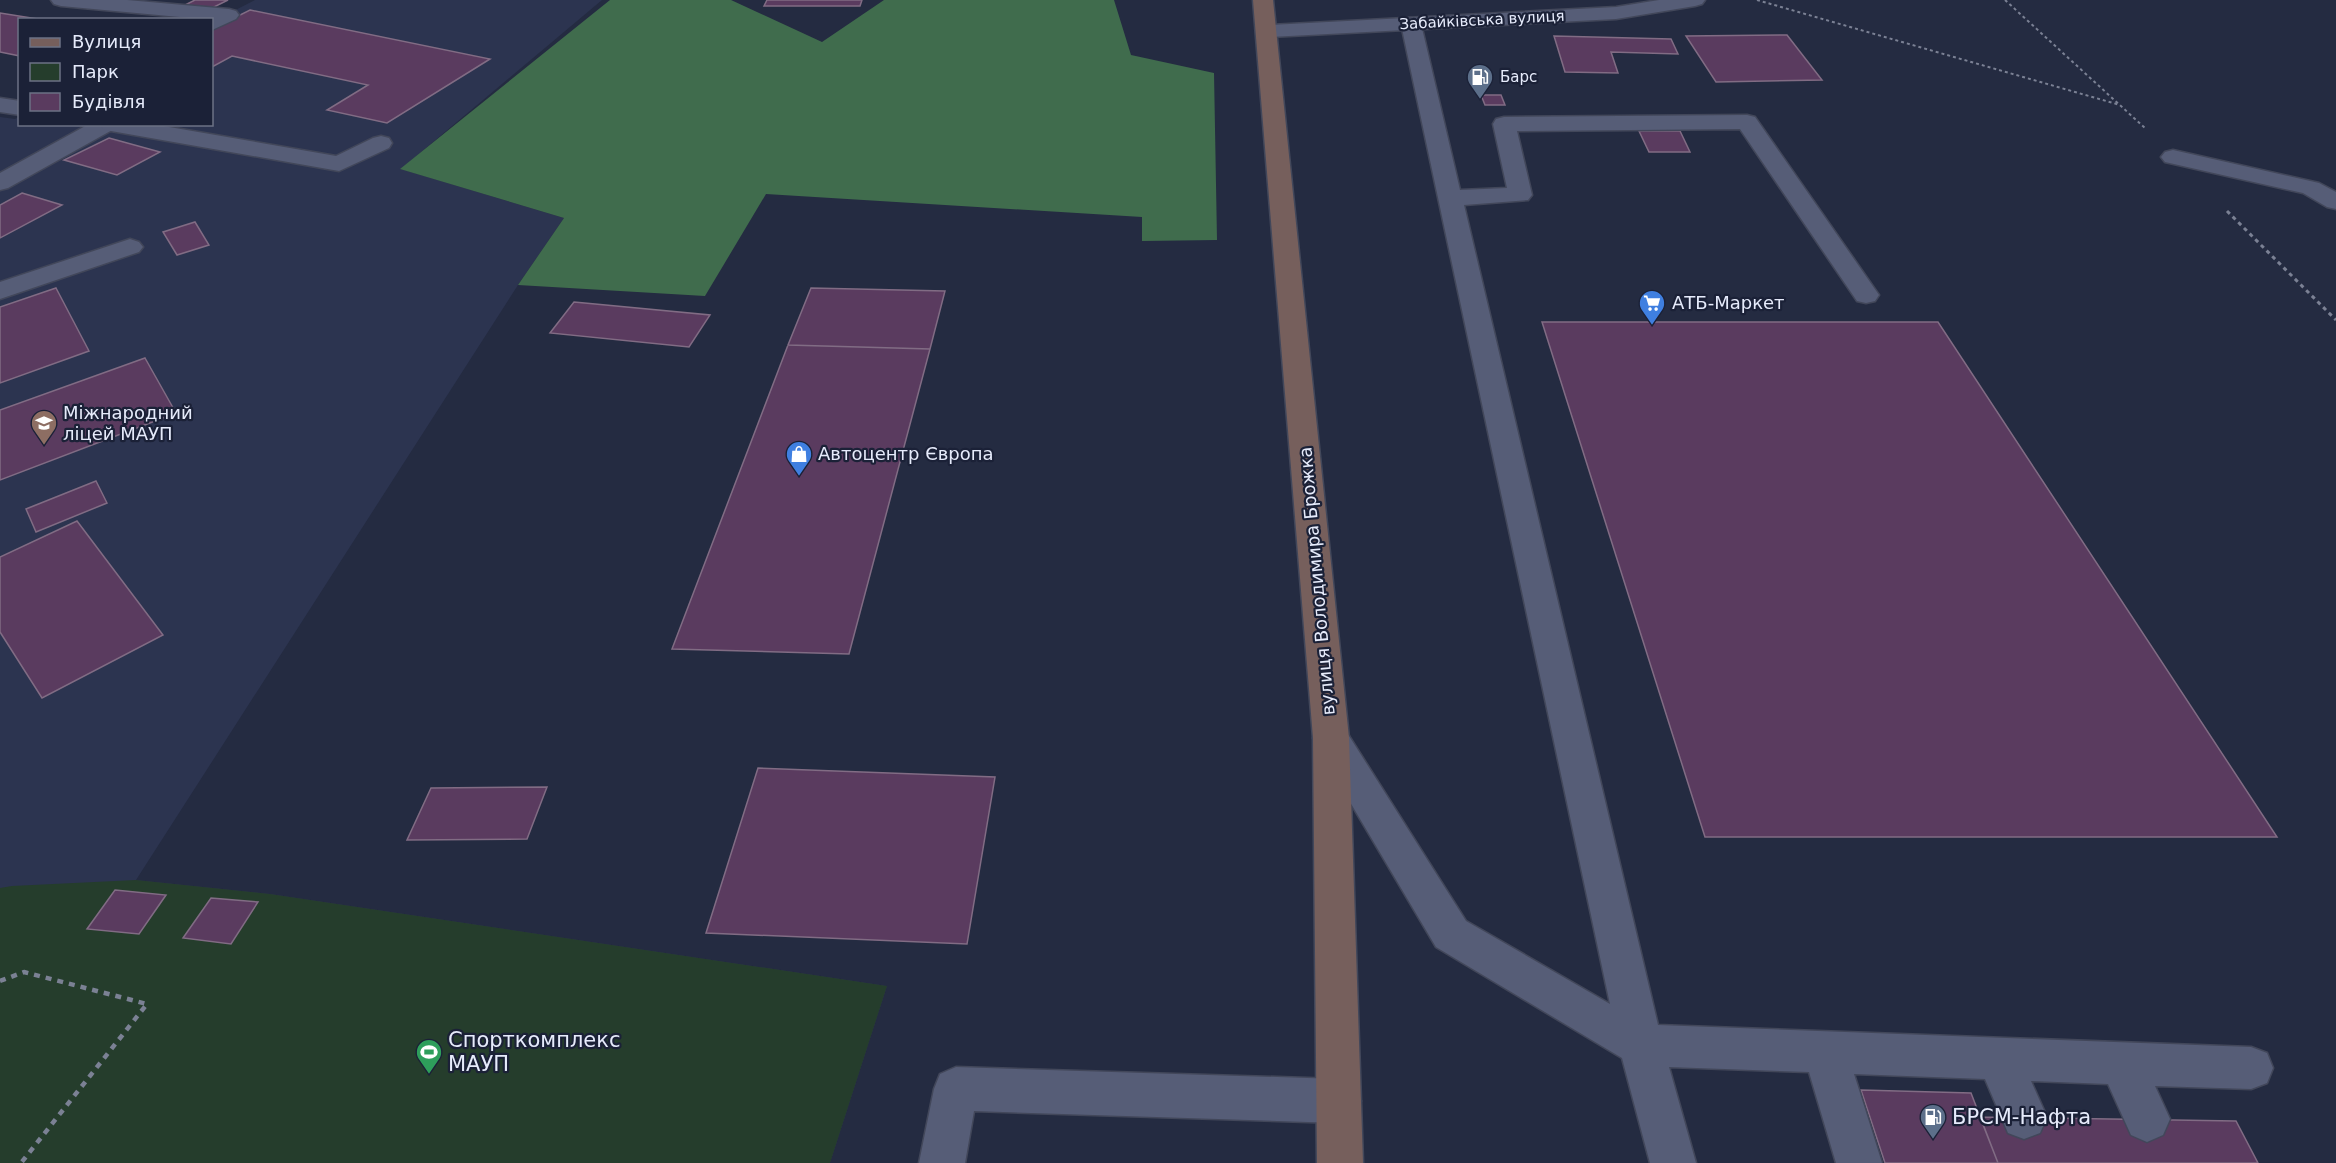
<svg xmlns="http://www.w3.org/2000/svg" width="2336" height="1163" font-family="'DejaVu Sans',sans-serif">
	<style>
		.built { fill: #2c3450 }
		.green { fill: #253d2c }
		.forest { fill: #406c4d }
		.building { fill: #5a3b5f; stroke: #816c84; stroke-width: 1.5 }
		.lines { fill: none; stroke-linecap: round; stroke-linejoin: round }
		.lane-casing { stroke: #42475a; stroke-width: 3 }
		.street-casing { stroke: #42475a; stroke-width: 3 }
		.secondary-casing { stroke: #42475a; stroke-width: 3 }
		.path-far2 { stroke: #7b8194; stroke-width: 2; stroke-dasharray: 3 3; stroke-linecap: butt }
		.path-far1 { stroke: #7b8194; stroke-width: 3; stroke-dasharray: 4 4; stroke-linecap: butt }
		.path { stroke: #7b8194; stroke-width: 4.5; stroke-dasharray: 6 6; stroke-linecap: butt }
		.lane { fill: #565d77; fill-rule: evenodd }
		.street { fill: #565d77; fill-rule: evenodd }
		.secondary { fill: #765f5c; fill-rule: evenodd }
		.labels { text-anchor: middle; stroke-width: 4.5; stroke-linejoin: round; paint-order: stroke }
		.far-street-label { font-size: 15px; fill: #e6ebfb; stroke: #1b2137 }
		.far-poi-label { font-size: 15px; fill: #e6ebfb; stroke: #1b2137; text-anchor: start }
		.poi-label { font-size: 18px; fill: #e6ebfb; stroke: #1b2137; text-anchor: start }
		.street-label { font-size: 18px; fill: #e6ebfb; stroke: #1b2137 }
		.near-poi-label { font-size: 21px; fill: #e6ebfb; stroke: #1b2137; text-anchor: start }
	</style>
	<rect width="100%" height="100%" fill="#242b41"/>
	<path class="built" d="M255,0H602L401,169L564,218L518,285L136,880L270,894L887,986L830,1163H0V117L15,119L19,117L20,124H212V22Z"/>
	<path class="green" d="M136,880L270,894L887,986L830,1163H0V888L12,886Z"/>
	<path class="forest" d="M610,0H731L822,42L884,0H1114L1131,55L1214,73L1217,240L1142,241V217L766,194L705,296L518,285L564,218L400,169Z"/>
	<path class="building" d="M195,0H228L208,10L185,5Z
		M767,0H862L860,6H764Z
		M250,10L490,59L387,123L327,110L368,85L232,56L212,67V29Z
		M0,13L44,20H20V56L0,52Z
		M1787,35L1822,80L1716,82L1686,36Z
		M1554,36L1671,39L1678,54L1611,52L1618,73L1565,72Z
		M1481,95H1501L1505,105H1485Z
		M1639,131H1680L1690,152H1649Z
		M109,138L160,152L117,175L64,160Z
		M22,193L62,205L0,238V205Z
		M195,222L209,245L177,255L163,232Z
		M56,288L89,351L0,383V307Z
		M811,288L945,291L930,349L788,345Z
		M574,302L710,315L689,347L550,333Z
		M1542,322H1938L2277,837H1705Z
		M788,345L930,349L849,654L672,649Z
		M145,358L176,413L0,480V410Z
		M96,481L107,503L36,532L26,509Z
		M77,521L163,635L42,698L0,632V557Z
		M758,768L995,777L967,944L706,933Z
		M547,787L527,839L407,840L431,788Z
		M115,890L166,895L139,934L87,929Z
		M211,898L258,902L231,944L183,938Z
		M1861,1090L1971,1093L1998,1163H1885Z
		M1980,1117L2236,1121L2258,1163H1998Z"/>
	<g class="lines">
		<g class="lane-casing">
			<path id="lane" d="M51,0H127L229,9L236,11L239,15L236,19L212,30V20L61,6L54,4Z
				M1411,18L1418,20L1421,24L1460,190L1507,188L1493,124L1496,119L1504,117L1747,115L1755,117L1879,295L1875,301L1866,303L1857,301L1740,129L1517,131L1532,195L1528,200L1464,205L1658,1025L2251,1047L2267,1053L2273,1068L2267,1083L2251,1089L2155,1086L2170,1119L2163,1135L2147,1142L2131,1135L2108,1084L2031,1081L2047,1117L2040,1133L2024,1139L2008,1133L1985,1079L1854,1074L1882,1163H1836L1809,1072L1669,1067L1696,1163H1650L1622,1058L1436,947L1318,748L1313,738L1318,728L1331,723L1344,728L1466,921L1610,1004L1401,24L1404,20Z
				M89,124H117L114,129L8,188L0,190V173Z
				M2173,150L2319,183L2336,192V209L2327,207L2303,193L2165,162L2161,157L2165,152Z
				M130,239L139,242L143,247L139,252L0,299V282Z
				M956,1067L1338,1079L1354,1085L1361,1101L1354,1117L1338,1123L974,1111L965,1163H919L934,1089L940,1074Z"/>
		</g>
		<g class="street-casing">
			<path id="street" d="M1659,0H1705L1702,4L1695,6L1616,19L1268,37L1261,35L1258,31L1261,27L1268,25L1616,7Z
				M0,98L20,101V115L0,112Z
				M100,124H152L336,156L373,138L381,136L389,138L392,143L389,148L339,171L111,131L103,129Z"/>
		</g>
		<g class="secondary-casing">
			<path id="secondary" d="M1253,0H1273L1349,738L1363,1163H1317L1313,738Z"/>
		</g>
		<path class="path-far2" d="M1757,0L2120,105
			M2005,0L2146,129"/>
		<path class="path-far1" d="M2227,211L2336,320"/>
		<path class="path" d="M0,981L24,972L147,1004L21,1163"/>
		<use href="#lane" class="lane"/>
		<use href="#street" class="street"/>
		<use href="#secondary" class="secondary"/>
	</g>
	<defs>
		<g id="fuel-pin" transform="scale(1.35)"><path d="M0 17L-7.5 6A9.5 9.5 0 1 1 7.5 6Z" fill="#5c6f8a" stroke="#1b2137"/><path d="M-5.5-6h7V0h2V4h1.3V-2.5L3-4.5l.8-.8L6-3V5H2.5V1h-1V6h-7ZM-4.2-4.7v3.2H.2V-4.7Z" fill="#fff"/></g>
		<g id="supermarket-pin" transform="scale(1.35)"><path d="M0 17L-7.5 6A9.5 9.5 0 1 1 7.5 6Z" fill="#3f7fe0" stroke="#1b2137"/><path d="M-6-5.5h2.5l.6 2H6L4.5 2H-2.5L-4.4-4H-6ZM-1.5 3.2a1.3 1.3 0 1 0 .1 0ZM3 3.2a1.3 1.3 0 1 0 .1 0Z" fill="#fff"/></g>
		<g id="school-pin" transform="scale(1.35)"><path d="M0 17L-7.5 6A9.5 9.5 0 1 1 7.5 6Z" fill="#8d6e63" stroke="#1b2137"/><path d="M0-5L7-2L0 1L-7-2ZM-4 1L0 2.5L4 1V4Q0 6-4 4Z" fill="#fff"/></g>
		<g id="shop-pin" transform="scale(1.35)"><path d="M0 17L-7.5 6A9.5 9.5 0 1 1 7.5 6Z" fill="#3f7fe0" stroke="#1b2137"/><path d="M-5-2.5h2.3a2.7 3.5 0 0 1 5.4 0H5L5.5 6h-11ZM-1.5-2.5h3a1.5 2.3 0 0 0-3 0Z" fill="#fff"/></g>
		<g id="stadium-pin" transform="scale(1.35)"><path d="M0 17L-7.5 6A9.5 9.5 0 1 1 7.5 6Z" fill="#2e9e5b" stroke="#1b2137"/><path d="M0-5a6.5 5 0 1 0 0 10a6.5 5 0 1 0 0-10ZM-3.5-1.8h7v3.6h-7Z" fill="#fff"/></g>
	</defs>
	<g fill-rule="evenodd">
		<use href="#fuel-pin" x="1480" y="77"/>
		<use href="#supermarket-pin" x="1652" y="303"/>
		<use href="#school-pin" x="44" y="423"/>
		<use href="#shop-pin" x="799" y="454"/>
		<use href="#stadium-pin" x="429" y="1052"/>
		<use href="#fuel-pin" x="1933" y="1117"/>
	</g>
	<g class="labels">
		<g class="far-street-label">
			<text transform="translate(1482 20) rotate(-3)" y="5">Забайківська вулиця</text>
		</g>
		<g class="far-poi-label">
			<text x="1500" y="82">Барс</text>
		</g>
		<g class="poi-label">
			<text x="1672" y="309">АТБ-Маркет</text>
			<text x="63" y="419">Міжнародний<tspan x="63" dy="21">ліцей МАУП</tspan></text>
			<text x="818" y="460">Автоцентр Європа</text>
		</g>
		<g class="street-label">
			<text transform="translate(1317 581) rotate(-95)" y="6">вулиця Володимира Брожка</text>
		</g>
		<g class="near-poi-label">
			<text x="448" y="1047">Спорткомплекс<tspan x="448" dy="24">МАУП</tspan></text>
			<text x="1952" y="1124">БРСМ-Нафта</text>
		</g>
	</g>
	<rect x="18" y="18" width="195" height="108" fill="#1b2137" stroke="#6c7285" stroke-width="1.5"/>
	<rect x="30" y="38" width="30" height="9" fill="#765f5c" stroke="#6c7285" stroke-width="1.5"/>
	<text x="72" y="48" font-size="18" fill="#e6ebfb">Вулиця</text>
	<rect x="30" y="63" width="30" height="18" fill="#253d2c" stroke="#6c7285" stroke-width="1.5"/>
	<text x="72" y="78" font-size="18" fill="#e6ebfb">Парк</text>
	<rect x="30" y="93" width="30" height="18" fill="#5a3b5f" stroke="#6c7285" stroke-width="1.5"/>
	<text x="72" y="108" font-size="18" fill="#e6ebfb">Будівля</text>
</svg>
